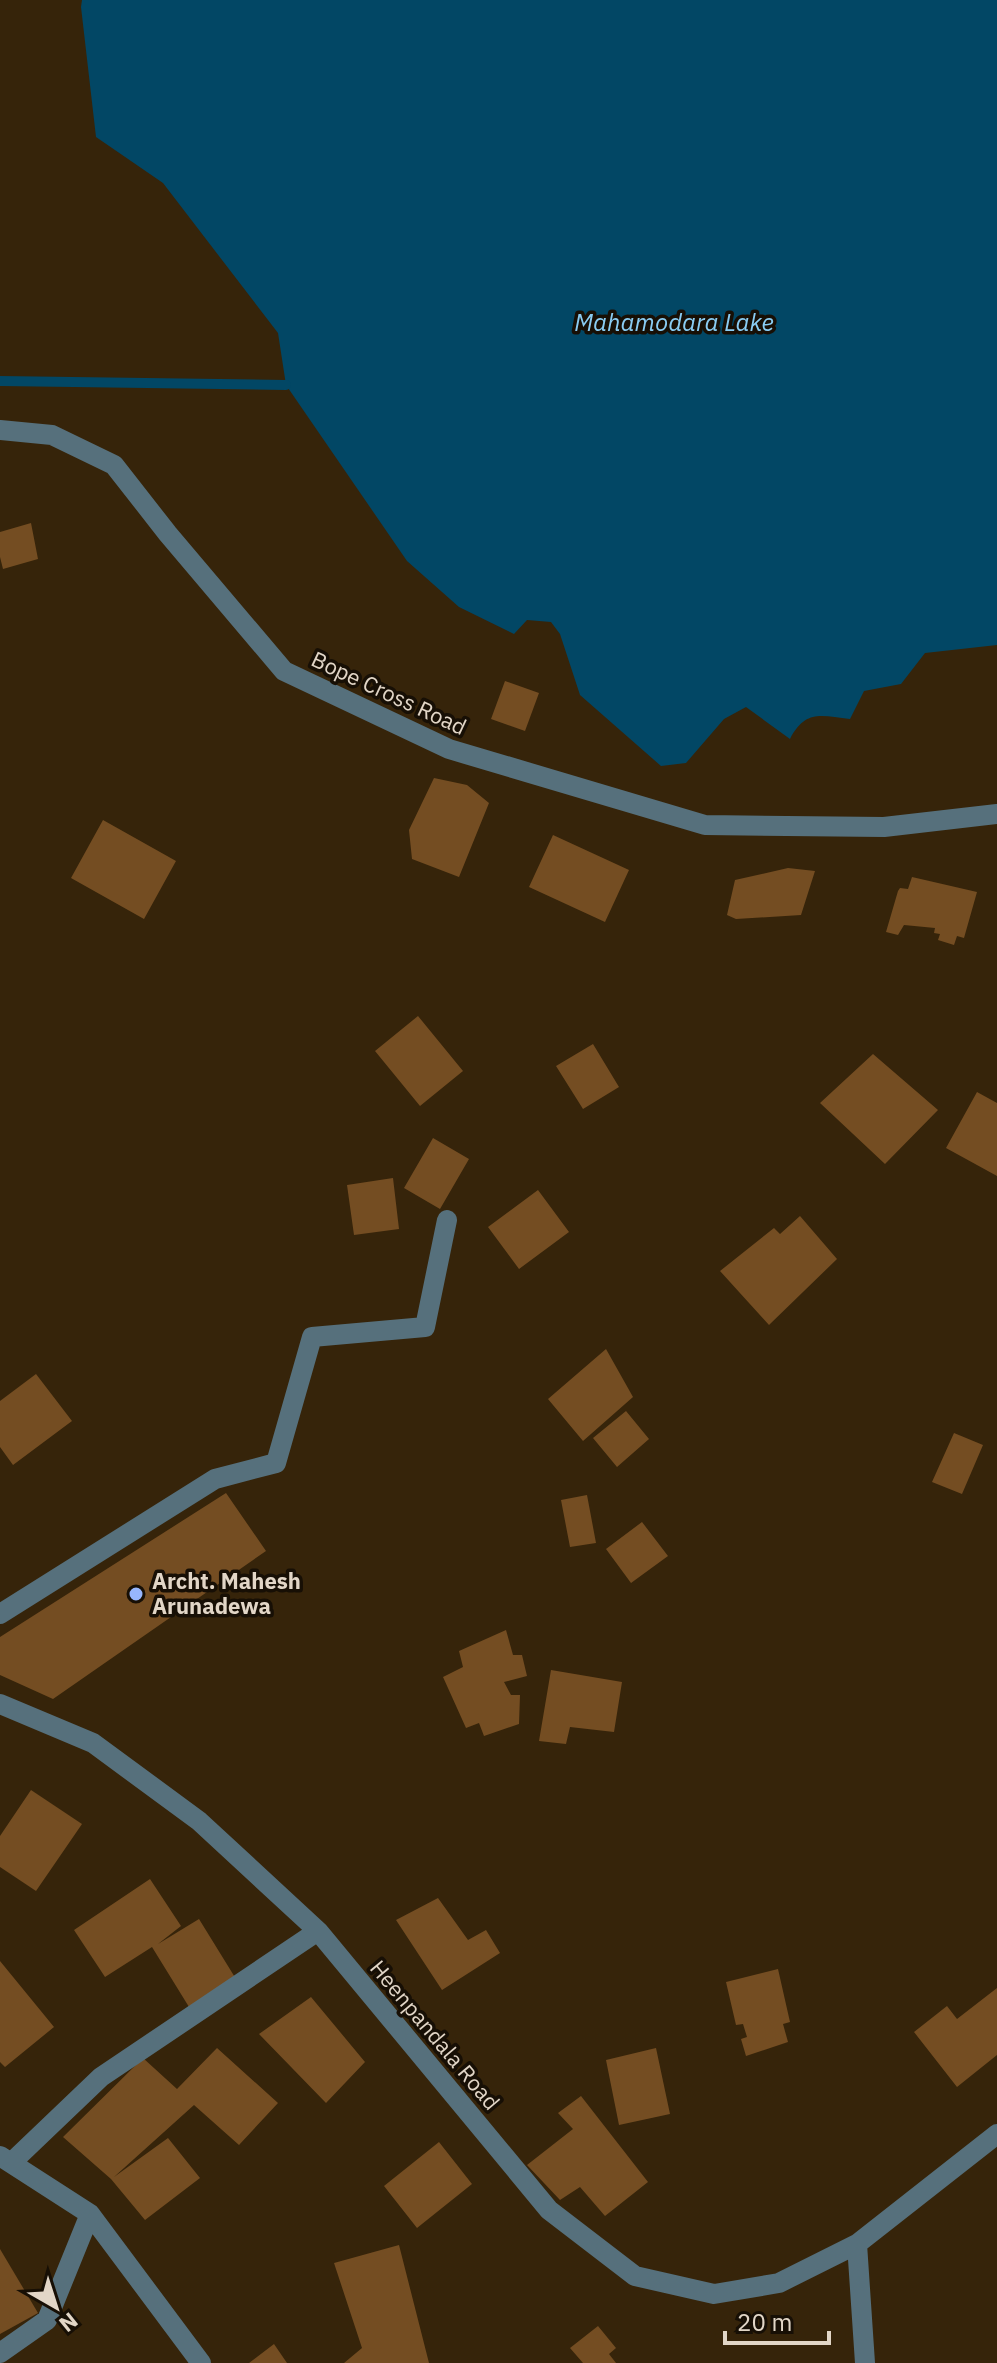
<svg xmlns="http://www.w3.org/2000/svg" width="997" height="2363" font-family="'IBM Plex Sans',sans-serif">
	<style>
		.water { fill: #024765 }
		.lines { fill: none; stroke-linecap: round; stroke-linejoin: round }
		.stream { stroke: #024765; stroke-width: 10 }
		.building { fill: #744d22 }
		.minor { stroke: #56707c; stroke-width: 20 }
		.poi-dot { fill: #97b6fd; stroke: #170f05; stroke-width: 3 }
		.labels { text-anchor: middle; stroke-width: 7; stroke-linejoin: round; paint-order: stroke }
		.street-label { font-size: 22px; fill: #e2d6c7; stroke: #170f05 }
		.poi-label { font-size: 22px; font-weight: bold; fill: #e2d6c7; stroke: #170f05; text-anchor: start }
		.water-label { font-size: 24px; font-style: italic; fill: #8acdf3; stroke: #170f05 }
	</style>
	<rect width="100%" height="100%" fill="#36240a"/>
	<path class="water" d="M82,0H997V645L925,653L901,684L864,691L850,719C821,716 806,709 790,739L746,707L724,719L686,763L661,766L580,695L560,634L551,622L527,620L514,634L459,607L407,561L286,385L278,333L163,183L96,137L81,7Z"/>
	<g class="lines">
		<path class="stream" d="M0,381L286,385"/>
	</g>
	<path class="building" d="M31,523L38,559L3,569L0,557V532Z
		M505,681L539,693L525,731L491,719Z
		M434,778L467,785L489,803L459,877L412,859L409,830Z
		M103,820L176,861L144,919L71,878Z
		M553,835L629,870L605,922L529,887Z
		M788,868L815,871L801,915L736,919L727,915L735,880Z
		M912,877L977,892L964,938L957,936L954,945L938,940L940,934L934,933L935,928L904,925L898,935L886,932L898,891L900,888L908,889Z
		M418,1016L463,1071L420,1106L375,1051Z
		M593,1044L619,1087L583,1109L556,1066Z
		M873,1054L938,1110L885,1164L820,1103Z
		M977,1092L997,1103V1176L946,1148Z
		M433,1138L469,1159L440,1209L404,1188Z
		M393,1178L399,1229L354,1235L347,1185Z
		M538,1190L569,1232L519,1269L488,1227Z
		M800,1216L837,1259L769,1325L720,1271L774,1228L780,1234Z
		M606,1349L633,1397L583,1441L548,1399Z
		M36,1374L72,1421L13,1465L0,1447V1401Z
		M626,1411L649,1439L617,1467L593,1438Z
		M954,1433L983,1445L962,1494L932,1482Z
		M226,1493L266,1551L53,1699L0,1675V1637Z
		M587,1495L596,1543L570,1547L561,1500Z
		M642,1522L668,1556L631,1583L606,1549Z
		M506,1630L513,1655H522L527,1676L504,1682L511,1695H520L519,1724L484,1736L479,1723L466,1728L443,1677L463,1667L459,1651Z
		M551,1670L622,1682L614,1732L570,1727L566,1744L539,1741Z
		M31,1790L82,1824L36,1891L0,1867V1836Z
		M150,1879L181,1926L158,1944L199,1919L236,1979L189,2007L152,1947L105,1977L74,1930Z
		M438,1898L468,1940L486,1930L500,1953L442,1990L396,1920Z
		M0,1961L54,2027L5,2067L0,2062Z
		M778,1969L790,2022L783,2024L788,2042L746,2056L741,2039L747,2037L743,2024L736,2025L726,1982Z
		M997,1988V2055L957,2087L914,2032L947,2006L957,2019Z
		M311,1997L365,2062L326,2103L259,2034Z
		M217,2048L278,2103L239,2145L194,2105L114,2177L168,2138L200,2178L145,2220L111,2179L63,2137L143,2058L177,2089Z
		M656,2048L670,2114L619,2125L606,2060Z
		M581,2096L648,2182L605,2216L580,2187L560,2200L527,2165L573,2129L558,2113Z
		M439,2142L472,2184L417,2228L384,2186Z
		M399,2245L429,2363H344L362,2348L334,2263Z
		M0,2249L38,2313L0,2334Z
		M598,2326L616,2348L609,2354L616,2363H583L570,2348Z
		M274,2344L287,2363H249Z"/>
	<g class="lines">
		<path class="minor" d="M0,430L52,435L114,465L168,534L284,671L449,749L705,825L884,827L997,814
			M0,1614L215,1479L276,1463L312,1337L425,1327L447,1220
			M0,1704L93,1743L199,1821L318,1931L549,2210L635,2276L714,2294L779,2283L857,2244L997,2134
			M0,2156L90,2214L201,2363
			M11,2163L101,2077L318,1931
			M857,2244L865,2363
			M0,2353L47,2320L90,2214"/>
	</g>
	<circle class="poi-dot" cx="136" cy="1594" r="8"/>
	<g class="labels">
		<g class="street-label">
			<text transform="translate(389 693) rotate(25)" y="8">Bope Cross Road</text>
			<text transform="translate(435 2035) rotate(50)" y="8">Heenpandala Road</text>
		</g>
		<g class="poi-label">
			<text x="152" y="1589">Archt. Mahesh<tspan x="152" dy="25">Arunadewa</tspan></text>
		</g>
		<g class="water-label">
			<text x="674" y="331">Mahamodara Lake</text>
		</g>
	</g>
	<g transform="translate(56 2307) rotate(141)" stroke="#170f05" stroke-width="6" paint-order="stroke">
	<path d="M0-6L14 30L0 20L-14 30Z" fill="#e2d6c7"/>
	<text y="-12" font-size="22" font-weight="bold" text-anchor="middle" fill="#e2d6c7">N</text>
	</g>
	<path d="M725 2331v12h104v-12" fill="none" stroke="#e2d6c7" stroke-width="4"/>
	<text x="737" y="2331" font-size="24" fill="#e2d6c7" stroke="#170f05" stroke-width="6" paint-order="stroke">20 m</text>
</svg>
